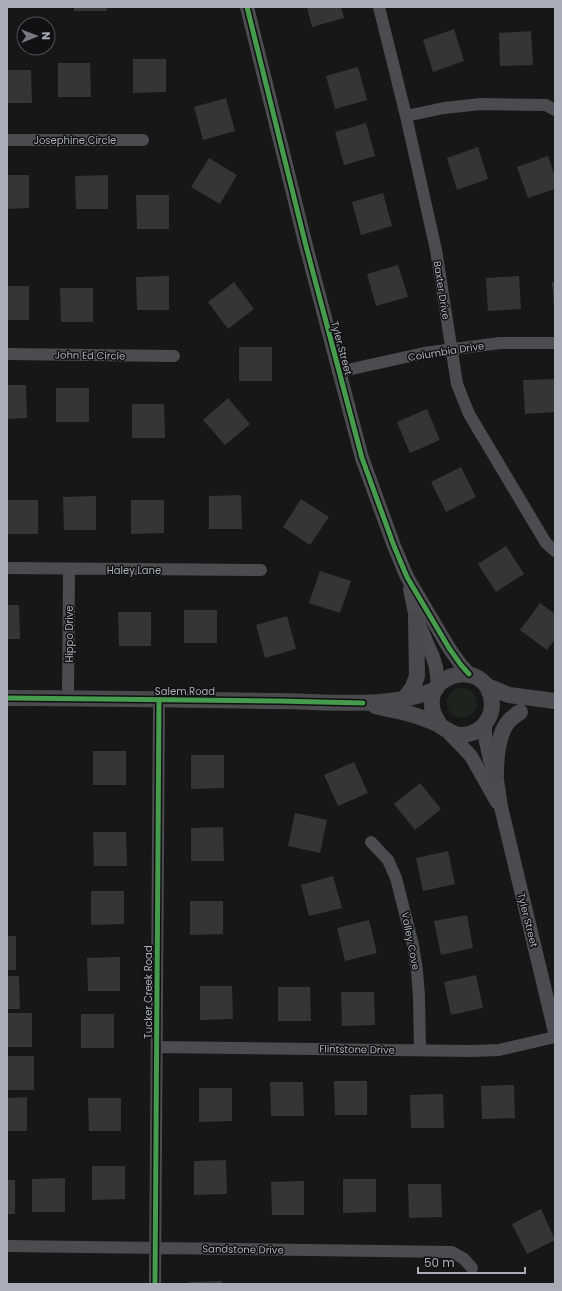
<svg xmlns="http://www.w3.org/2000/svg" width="562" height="1291" font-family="Poppins,sans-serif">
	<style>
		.green { fill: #1d241e }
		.building { fill: #353536 }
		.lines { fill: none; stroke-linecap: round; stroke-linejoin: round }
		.minor { stroke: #4b4c50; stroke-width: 12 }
		.tertiary { stroke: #4b4c50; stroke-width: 14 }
		.secondary { stroke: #4a4a4e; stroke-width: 16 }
		.cycleway-casing { stroke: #111113; stroke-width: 8 }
		.cycleway { stroke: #469c4c; stroke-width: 5 }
		.labels { text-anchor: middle; stroke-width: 3; stroke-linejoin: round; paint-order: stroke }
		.street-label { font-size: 10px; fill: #a8adb8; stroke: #111113 }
	</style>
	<rect width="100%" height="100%" fill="#171717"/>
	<path class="green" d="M447 703a15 15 0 1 1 30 0a15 15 0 1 1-30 0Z"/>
	<path class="building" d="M74,7H107V11H74Z
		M307,7H341L344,18L312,27Z
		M454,29L464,61L433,72L423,40Z
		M531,31L533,65L500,66L499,33Z
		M133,59H166V92L133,93Z
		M58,63H90L91,97H58Z
		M358,67L367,100L335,109L326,76Z
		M7,70H31L32,103H7Z
		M226,98L235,131L203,140L194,107Z
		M366,123L375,156L344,165L335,132Z
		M478,147L488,179L457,190L447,158Z
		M548,156L555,176V189L528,198L517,167Z
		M209,158L237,175L220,204L191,187Z
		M7,175H29V208L7,209Z
		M108,175V209H76L75,176Z
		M383,193L392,226L361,235L352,202Z
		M136,195H169V229H137Z
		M398,265L408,297L376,306L367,274Z
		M169,276V310H137L136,277Z
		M519,276L521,309L488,311L486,278Z
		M234,282L254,309L228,329L208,302Z
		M552,282H555V306H554Z
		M7,286H29V320H7Z
		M60,288H93V322H61Z
		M239,347H272V381H239Z
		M555,379V412L525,414L523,380Z
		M7,385H26L27,418L7,419Z
		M56,388H89V422H56Z
		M228,398L250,424L225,445L203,420Z
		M132,404H164L165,438H132Z
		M427,409L440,440L410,453L397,422Z
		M461,467L476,497L446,512L431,482Z
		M241,495L242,529H209V496Z
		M96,496V530H64L63,497Z
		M301,499L329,517L310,545L283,527Z
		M7,500H38V534H7Z
		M131,500H164V533L131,534Z
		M506,546L524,574L496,592L478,564Z
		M320,571L351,581L340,613L309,603Z
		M540,603L555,614V639L547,650L520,630Z
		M7,605H19L20,639H7Z
		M184,610H217V643H184Z
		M118,612H151V646H119Z
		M287,616L296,649L265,658L256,625Z
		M93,751H126V785H93Z
		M191,755H224V788L191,789Z
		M354,762L368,793L338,806L324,775Z
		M420,783L441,809L415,830L394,804Z
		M295,813L327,820L320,853L288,846Z
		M223,827L224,861H191V828Z
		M93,832H126L127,866H94Z
		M448,851L455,884L423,891L416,858Z
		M333,876L342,908L309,916L301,885Z
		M91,891H124V924L91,925Z
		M190,901H223V934L190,935Z
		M467,915L473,948L441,955L434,921Z
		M369,920L377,953L345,961L337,928Z
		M7,936H16V970H7Z
		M120,957V991H88L87,958Z
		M476,975L483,1008L451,1015L444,982Z
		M7,976H19L20,1009H7Z
		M200,986H232L233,1019L200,1020Z
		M278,987H310L311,1021H278Z
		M341,992H374L375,1025L342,1026Z
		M7,1013H32V1047H7Z
		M81,1014H114V1048H81Z
		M7,1056H34V1090H7Z
		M334,1081H367V1115H335Z
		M270,1082H303L304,1116H271Z
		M514,1085L515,1118L482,1119L481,1086Z
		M199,1088H232V1121L199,1122Z
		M443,1094L444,1128H411L410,1095Z
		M27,1097V1131H7V1098Z
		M88,1098H121V1131H89Z
		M226,1160L227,1194L194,1195V1161Z
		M92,1166H125V1199L92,1200Z
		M65,1178V1212H32V1179Z
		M343,1179H376V1212L343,1213Z
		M7,1180H15V1214H7Z
		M304,1181V1215H272L271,1182Z
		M408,1184H441L442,1217L409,1218Z
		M541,1209L555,1240L527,1254L512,1224Z
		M222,1281V1284H189V1282Z"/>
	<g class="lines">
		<path class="minor" d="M379,7L406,116L436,250L457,384L469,414L546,543L555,551
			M406,116L444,108L481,104L546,105L555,110
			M7,140H143
			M7,354L174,356
			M338,372L424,353L500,343H555
			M7,568L261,570
			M68,698L69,569
			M371,842L388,860L396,878L413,945L417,971L419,996L420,1050
			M157,1047L472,1051L499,1050L555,1037
			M7,1246L452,1252L464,1259L472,1268
			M155,1284L159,700"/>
		<path class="tertiary" d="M247,7L306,246L362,458L394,546L407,577L449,648L461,665L469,674
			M410,589L416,618L433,657L436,667L438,685
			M485,724V737L490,760L496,773L501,807L555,1032
			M447,731L471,756L497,802"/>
		<path class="secondary" d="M487,686L509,695L555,701
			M7,698C97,698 187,700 277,701C325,701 391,710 436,689
			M405,698L413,687L417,676L416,618
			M375,706C391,710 409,712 425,719C430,721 437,723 442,727C446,729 450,732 455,734C463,736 472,734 478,730C487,724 492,714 492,704C489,650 404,677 441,726
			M496,773C496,759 498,734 508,722C511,718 516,715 520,712"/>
		<g class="cycleway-casing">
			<path id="cycleway" d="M247,7L306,246L362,458L394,546L407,577L449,648L461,665L469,674
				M7,698L278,701L363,703
				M155,1284L159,700"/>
		</g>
		<use href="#cycleway" class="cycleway"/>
	</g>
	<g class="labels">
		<g class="street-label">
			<text x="75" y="144">Josephine Circle</text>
			<text transform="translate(442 290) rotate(81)" y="4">Baxter Drive</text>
			<text transform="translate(342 348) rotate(75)" y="4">Tyler Street</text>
			<text transform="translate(446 351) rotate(-9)" y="4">Columbia Drive</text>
			<text transform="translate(90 355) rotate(1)" y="4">John Ed Circle</text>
			<text x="134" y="574">Haley Lane</text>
			<text transform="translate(69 634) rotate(-90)" y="4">Hippo Drive</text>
			<text x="185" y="695">Salem Road</text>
			<text transform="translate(528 920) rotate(76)" y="4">Tyler Street</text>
			<text transform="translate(411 941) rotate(79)" y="4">Valley Cove</text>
			<text transform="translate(148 992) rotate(-90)" y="4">Tucker Creek Road</text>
			<text transform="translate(357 1049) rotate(1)" y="4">Flintstone Drive</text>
			<text transform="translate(243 1249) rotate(1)" y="4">Sandstone Drive</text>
		</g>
	</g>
	<rect width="562" height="1291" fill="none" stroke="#a8adb8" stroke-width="16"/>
	<g transform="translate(36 36) rotate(89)"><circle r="19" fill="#111113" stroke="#4d4f55"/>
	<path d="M0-3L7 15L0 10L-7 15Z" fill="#757880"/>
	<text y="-6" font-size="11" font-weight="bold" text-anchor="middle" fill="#a8adb8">N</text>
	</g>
	<path d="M418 1267v6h107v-6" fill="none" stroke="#a8adb8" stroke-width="2"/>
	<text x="424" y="1267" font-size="12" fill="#a8adb8" stroke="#111113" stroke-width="3" paint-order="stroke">50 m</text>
</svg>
